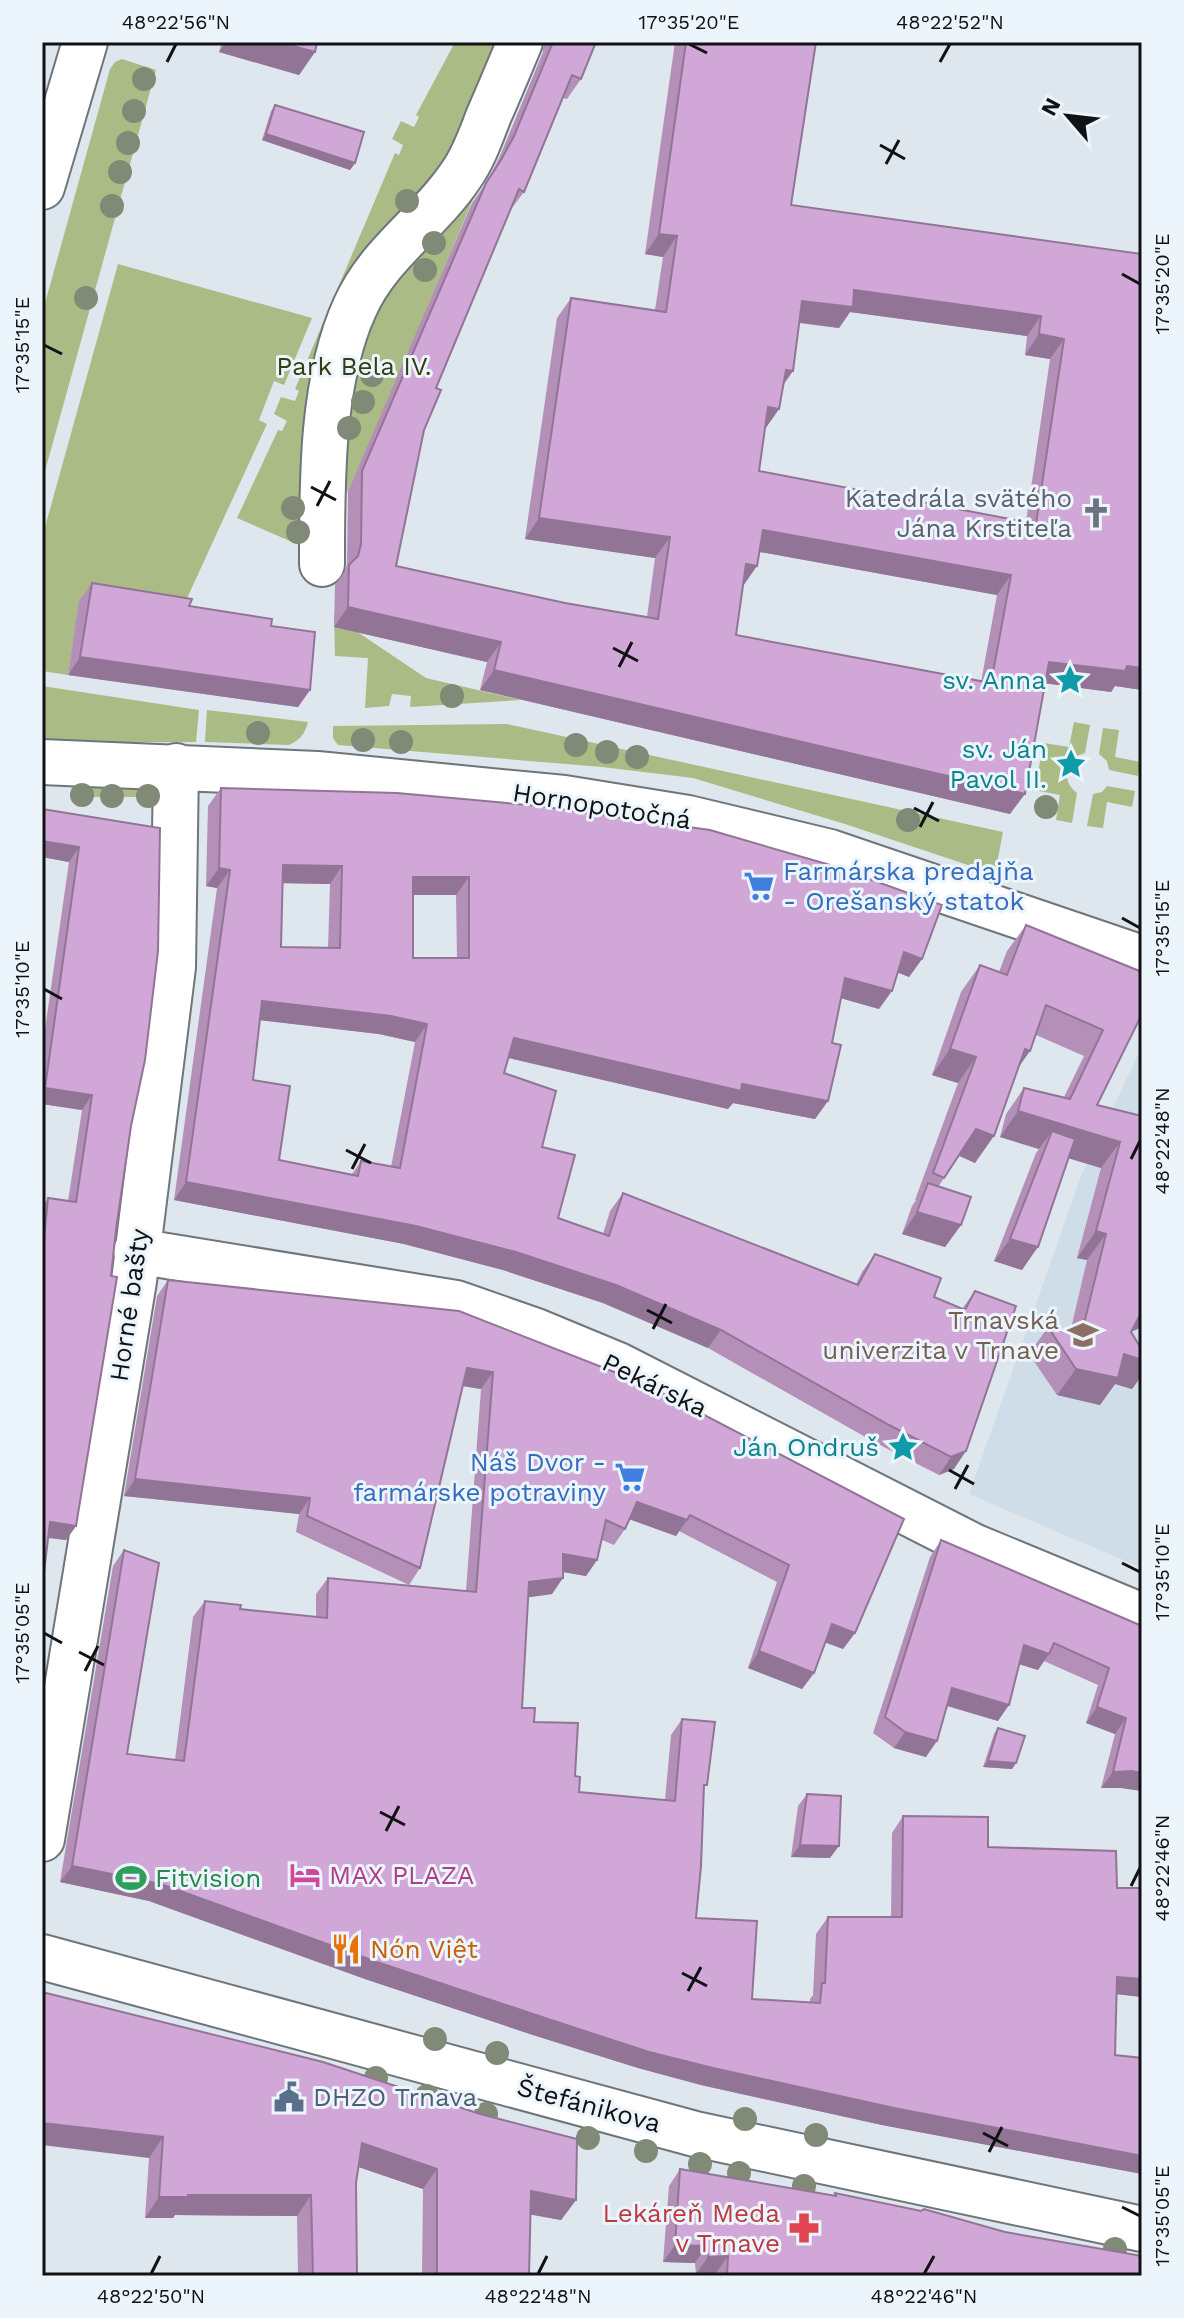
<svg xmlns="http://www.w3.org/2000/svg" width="1184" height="2318" font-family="'Work Sans',sans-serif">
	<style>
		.built { fill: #cedde8 }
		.green { fill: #abbb85 }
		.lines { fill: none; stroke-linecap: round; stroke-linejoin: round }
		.minor-casing { stroke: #6e757b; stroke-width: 48 }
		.minor { stroke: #fff; stroke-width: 44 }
		.tree { fill: #818a76 }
		.wall { fill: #b490b9; fill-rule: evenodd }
		.shaded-wall { fill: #927596 }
		.building { fill: #d1a7d7; stroke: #927596; stroke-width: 2; fill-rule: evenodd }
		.ticks { fill: none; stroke: #101214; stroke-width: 3 }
		.labels { text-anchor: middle; stroke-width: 6; stroke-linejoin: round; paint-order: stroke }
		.park-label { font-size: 26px; fill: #343e13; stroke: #ecf5fb }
		.worship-label { font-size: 26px; fill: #5b616d; stroke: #ecf5fb; text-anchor: end }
		.culture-label { font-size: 26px; fill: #0d838f; stroke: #ecf5fb; text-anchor: end }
		.street-label { font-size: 26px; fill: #101214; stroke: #ecf5fb }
		.shop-label { font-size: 26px; fill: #366cbe; stroke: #ecf5fb; text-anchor: start }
		.education-label { font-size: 26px; fill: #785e54; stroke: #ecf5fb; text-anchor: end }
		.hotel-label { font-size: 26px; fill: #b23c85; stroke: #ecf5fb; text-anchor: start }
		.leisure-label { font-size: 26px; fill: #27864d; stroke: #ecf5fb; text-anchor: start }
		.food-label { font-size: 26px; fill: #c56008; stroke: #ecf5fb; text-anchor: start }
		.service-label { font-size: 26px; fill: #4e5e75; stroke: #ecf5fb; text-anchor: start }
		.health-label { font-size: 26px; fill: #be3a42; stroke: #ecf5fb; text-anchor: end }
		.neatline { fill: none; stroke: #101214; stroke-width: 3 }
		.ticks-label { font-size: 20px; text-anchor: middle; fill: #101214 }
	</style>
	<rect width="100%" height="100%" fill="#dfe7ee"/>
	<path class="built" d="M1142,1046V1568L969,1494L1081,1176Z"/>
	<path class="green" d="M455,42H539L390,397L338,513L322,564H299V545L237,518L278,430L282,431L287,421L274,414L281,397L295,401L299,391L295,389L395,153L399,155L403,145L392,139L401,121L414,127L419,117L416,115Z
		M122,59L156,70L42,482V314L110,69L115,62Z
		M118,264L312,318L284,385L274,381L259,420L267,424L183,607L80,601L68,675L42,671V538Z
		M334,614L360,624L359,633L426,678L521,700L410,707L411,696L392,694L389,706L365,708L368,658L335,656Z
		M42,686L199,710L196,742L42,743Z
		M207,710L308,722C305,734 300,740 289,745L205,742Z
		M1074,722L1090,725L1085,753L1072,758C1065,771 1064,783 1077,793L1072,823L1056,820L1060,795L1034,790L1044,743L1069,747Z
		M507,724L1003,832L995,874L845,824L693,778L602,767L338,745L333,738V726Z
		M1103,728L1119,730L1115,757L1141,762L1138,776L1109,770L1107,761L1099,754Z
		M73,784L145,787L156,791L161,797H71Z
		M1107,786L1135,791L1132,807L1107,802L1103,828L1087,826L1093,794L1102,792Z"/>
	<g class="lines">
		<g class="minor-casing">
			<path id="minor" d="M42,187L85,42
				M322,564C322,483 321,381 355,307C379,253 429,223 461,175C474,157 481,135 489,115C500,90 510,66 520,42
				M42,762L317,774L564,798L688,818L830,852L1142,958
				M136,1251L456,1303L536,1331L618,1365L973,1546L1142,1616
				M42,1839L134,1281L173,967L176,766
				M42,1957L695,2134L1142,2229"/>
		</g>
		<use href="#minor" class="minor"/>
	</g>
	<g class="tree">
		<circle cx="144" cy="79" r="12"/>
		<circle cx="134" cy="111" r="12"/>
		<circle cx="128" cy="143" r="12"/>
		<circle cx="120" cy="172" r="12"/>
		<circle cx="407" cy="201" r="12"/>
		<circle cx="112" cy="206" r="12"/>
		<circle cx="434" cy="243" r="12"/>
		<circle cx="425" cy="270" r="12"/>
		<circle cx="86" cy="298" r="12"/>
		<circle cx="372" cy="375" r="12"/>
		<circle cx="363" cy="402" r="12"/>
		<circle cx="349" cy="428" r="12"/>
		<circle cx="293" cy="508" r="12"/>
		<circle cx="298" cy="532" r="12"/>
		<circle cx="452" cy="696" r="12"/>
		<circle cx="258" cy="733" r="12"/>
		<circle cx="363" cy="740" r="12"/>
		<circle cx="401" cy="742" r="12"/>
		<circle cx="576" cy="745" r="12"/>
		<circle cx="607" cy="752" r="12"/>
		<circle cx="637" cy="757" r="12"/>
		<circle cx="82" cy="795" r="12"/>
		<circle cx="112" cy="796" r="12"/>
		<circle cx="148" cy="796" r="12"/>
		<circle cx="1046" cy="807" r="12"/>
		<circle cx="908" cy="820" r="12"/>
		<circle cx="435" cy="2039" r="12"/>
		<circle cx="497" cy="2053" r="12"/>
		<circle cx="376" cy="2078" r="12"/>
		<circle cx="427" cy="2096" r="12"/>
		<circle cx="486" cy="2114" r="12"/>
		<circle cx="745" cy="2119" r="12"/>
		<circle cx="816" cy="2135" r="12"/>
		<circle cx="588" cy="2138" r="12"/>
		<circle cx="646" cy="2151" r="12"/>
		<circle cx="700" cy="2164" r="12"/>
		<circle cx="739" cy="2173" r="12"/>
		<circle cx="804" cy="2186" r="12"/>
		<circle cx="1115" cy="2249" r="12"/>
	</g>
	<path class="wall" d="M222,42H317L315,52L299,75L219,52Z
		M543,42H596L581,79L567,99L563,98L524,192L509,212L436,388L424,430L396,566L565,603L647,617L655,558L525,539L557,318L571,298L655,310L663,257L645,254L675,42H816L791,205L1142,254V690L1115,686L1111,692L1045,683L1010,814L480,690L487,662L334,627L335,585L345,571L347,564L348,491L472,203L488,180L500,156L543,52ZM850,312L1027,336L1025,355L1050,359L1026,522L759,471L765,429L779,409L783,385L799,323L839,328ZM760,552L997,595L981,682L736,635L743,586Z
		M275,105L355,163L350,170L262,140L271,111Z
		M92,583L271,626L310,690L298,707L68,675L79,601Z
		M221,788L922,959L909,977L898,972L879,1009L841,998L832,1043L828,1101L815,1119L733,1103L728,1109L508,1058L504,1073L542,1147L558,1218L603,1234L610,1211L623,1193L856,1284L862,1272L875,1254L934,1297L962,1309L975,1291L954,1469L939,1475L876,1443L708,1348L603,1303L503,1270L404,1244L174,1200L217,888L206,886L208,806ZM283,883L330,884L328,948L281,947ZM413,895H456L457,958H413ZM260,1020L379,1034L415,1042L391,1167L361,1161L352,1174L279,1160L253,1080Z
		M160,828L131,1126L76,1526L66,1540L48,1538L42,1589V1207L48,1198L68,1201L82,1110L42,1104V1050L69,862L42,857Z
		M1026,925L1142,972L1097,1105L1142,1116V1327L1131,1332L1142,1350V1375L1132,1389L1115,1384L1100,1405L1057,1395L1029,1354L1048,1327L1070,1333L1087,1260L1077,1258L1101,1168L1069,1158L1022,1270L994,1261L1036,1153L1039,1149L1000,1137L1006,1114L1024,1088L1064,1097L1084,1056L1036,1035L1018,1068L975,1163L959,1156L938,1187L961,1225L945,1247L902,1234L912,1206L916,1200H915L958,1083L932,1075L961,992L980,965L999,972L1007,951Z
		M168,1280L645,1384L855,1633L843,1649L826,1642L814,1673L802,1689L748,1668L777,1582L679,1531L676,1536L629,1519L625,1529L614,1545L602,1540L597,1560L586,1576L563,1572L552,1594L528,1597L522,1708L534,1722L575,1776L579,1792L665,1800L671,1735L682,1719L704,1790L696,1918L752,1999L810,2002V1999L813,1995L816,1934L828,1917H891L892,1833L903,1816L988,1847L1117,1888L1142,1997L1117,1994L1115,2055L1142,2058V2174L882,2125L701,2085L638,2068L533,2035L365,1979L149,1901L60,1882L113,1566L124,1550L127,1754L175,1760L193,1617L205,1601L240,1609L316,1617V1594L328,1578L466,1591L481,1389L463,1386L420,1568L409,1585L296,1532L299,1514L124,1496L157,1296Z
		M941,1540L1142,1626V1791L1121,1788H1101L1115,1734L1086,1723L1098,1685L1044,1661L1038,1670L1019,1664L998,1721L947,1706L926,1757L894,1748L873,1733L930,1557Z
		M998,1728L1016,1763L1012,1769L983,1767L994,1734Z
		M807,1794L830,1858L791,1857L798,1806Z
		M42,1992L576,2200L561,2220L530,2214L529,2276H422L423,2189L358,2167L356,2183L357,2276H298L297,2216L175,2215L173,2218H145L149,2158Z
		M680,2169L834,2196L835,2193L1142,2276H716V2273L696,2274L695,2263L663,2262L669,2186Z"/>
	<path class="shaded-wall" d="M226,42H278L315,52L299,75L219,52Z
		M266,134L355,163L350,170L262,140Z
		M659,234L677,236L663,257L645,254Z
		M854,290L1041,316L1027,336L850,312L839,328L788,321L802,301Z
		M1039,334L1064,339L1050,359L1025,355Z
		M786,370L793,371L779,391Z
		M768,407L779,409L765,429Z
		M539,518L670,537L655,558L525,539Z
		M763,530L1011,575L997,595L749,550Z
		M746,564L757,566L743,586Z
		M348,607L501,642L487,662L334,627Z
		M80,657L310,690L298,707L68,675Z
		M1049,662L1127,666L1142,668V690L1115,686L1111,692L1035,682Z
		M494,670L1025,794L1010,814L480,690Z
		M42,841L79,847L69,862L42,857Z
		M283,865L342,866L330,884L271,883Z
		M219,868L230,870L217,888L206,886Z
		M413,877H469L456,895H400Z
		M904,952L922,959L909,977L891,970Z
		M845,978L892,991L879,1009L833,996Z
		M262,1001L391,1016L427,1024L415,1042L379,1034L249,1019Z
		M514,1038L742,1084L828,1101L815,1119L733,1103L728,1109L501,1056Z
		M950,1049L976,1057L958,1083L932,1075Z
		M1025,1049L1030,1051L1011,1078Z
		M45,1088L92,1095L82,1110L42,1104V1092Z
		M1018,1111L1120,1142L1101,1168L1044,1151L1052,1131L1039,1149L1000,1137Z
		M976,1129L994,1136L975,1163L958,1155Z
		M186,1182L416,1226L516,1252L616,1285L721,1330L708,1348L603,1303L503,1270L404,1244L174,1200Z
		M917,1212L961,1225L945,1247L902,1234Z
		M1096,1231L1106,1234L1087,1260L1077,1258Z
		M1010,1239L1038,1247L1022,1270L994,1261Z
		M1142,1310V1327L1125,1334Z
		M1124,1354L1142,1360V1375L1132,1389L1115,1384L1100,1405L1057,1395L1076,1369Z
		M467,1368L493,1372L481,1389L456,1385Z
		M966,1451L954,1469L939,1475L951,1457Z
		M135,1479L310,1498L299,1514L124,1496Z
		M637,1502L687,1520L676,1536L626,1518Z
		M50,1522L76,1526L66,1540L42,1537Z
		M563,1554L597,1560L586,1576L552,1570Z
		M563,1578L552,1594L517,1599L529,1582Z
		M832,1624L855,1633L843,1649L821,1641Z
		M1024,1645L1049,1654L1038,1670L1012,1662Z
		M759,1651L814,1673L802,1689L748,1668Z
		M952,1688L1009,1705L998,1721L941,1704Z
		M1097,1707L1126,1718L1115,1734L1086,1723Z
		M905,1732L937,1741L926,1757L894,1748Z
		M988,1761L1016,1763L1012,1769L983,1767Z
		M1132,1771L1142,1773V1791L1121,1788H1101L1113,1772Z
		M800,1845L839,1846L830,1858L791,1857Z
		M72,1866L161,1884L1142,2156V2174L882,2125L701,2085L638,2068L533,2035L365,1979L149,1901L60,1882Z
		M1117,1977L1142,1979V1997L1106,1993Z
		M43,2123L163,2137L149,2158L42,2145Z
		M362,2143L437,2169L423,2189L347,2163Z
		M531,2191L576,2200L561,2220L516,2212Z
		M188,2195H311L297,2216L175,2215L173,2218H145L159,2197Z
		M675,2245L707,2246L695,2263L663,2262Z
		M728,2256L716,2273L696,2274L708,2257Z"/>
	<path class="building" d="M278,42H317L315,52Z
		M553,42H596L581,79L572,75L524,192L519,189L436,388L441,390L424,430L396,566L565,603L658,619L670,537L539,518L571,298L666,312L677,236L659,234L686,42H816L791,205L1142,254V668L1127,666L1125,671L1049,662L1025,794L494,670L501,642L348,607L349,565L358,556L361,544L362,471L486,183L501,160L514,136ZM854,290L1041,316L1039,334L1064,339L1036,524L759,471L768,407L779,409L786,370L793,371L802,301L853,307ZM763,530L1011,575L991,683L736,635L746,564L757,566Z
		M275,105L364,132L355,163L266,134Z
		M92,583L192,599L189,606L272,619L271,626L315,632L310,690L80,657Z
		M221,788L397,793L539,806L710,830L830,865L942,905L922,959L904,952L892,991L845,978L832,1043L841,1045L828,1101L742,1084L741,1091L514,1038L504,1073L556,1091L542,1147L575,1155L558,1218L609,1236L623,1193L858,1285L875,1254L941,1278L934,1297L965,1310L975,1291L1016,1306L966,1451L951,1457L889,1425L721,1330L616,1285L516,1252L416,1226L186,1182L230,870L219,868ZM283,865L342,866L340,948L281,947ZM413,877H469V958H413ZM262,1001L391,1016L427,1024L400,1168L361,1161L358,1176L279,1160L290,1086L253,1080Z
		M42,809L160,828L158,951L145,1060L131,1126L116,1230L111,1276L117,1277L76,1526L50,1522L42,1589V1257L48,1198L76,1202L92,1095L45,1088L79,847L42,841Z
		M1026,925L1142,972V1014L1097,1105L1142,1116V1311L1131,1332L1142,1350V1360L1124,1354L1118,1378L1076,1369L1048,1327L1079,1336L1083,1320H1085L1106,1234L1096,1231L1120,1142L1018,1111L1024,1088L1070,1099L1103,1030L1046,1005L1030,1051L1025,1049L994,1136L976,1129L944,1178L933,1173L976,1057L950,1049L980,965L1007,975Z
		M1052,1131L1075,1139L1038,1247L1010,1239Z
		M928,1183L971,1197L961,1225L917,1212Z
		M168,1280L459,1311L645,1384L904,1519L855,1633L832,1624L814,1673L759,1651L789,1565L690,1515L687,1520L637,1502L625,1529L606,1520L597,1560L563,1554V1578L529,1582L522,1708H535L534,1722L578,1723L575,1776L580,1777L579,1792L675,1801L682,1719L715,1722L707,1785H704L701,1866L696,1918L757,1921L752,1999L820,2003L822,1983H825L828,1917H902L903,1816L988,1817V1847L1116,1851L1117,1888H1142V1979L1117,1977L1115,2055L1142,2058V2156L894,2108L713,2068L649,2052L545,2018L377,1962L161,1884L72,1866L124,1550L159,1563L127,1754L184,1761L205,1601L241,1605L240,1609L327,1618L328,1578L476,1592L493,1372L467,1368L420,1568L307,1516L310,1498L135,1479Z
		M941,1540L1142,1626V1773L1132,1771L1113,1772L1126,1718L1097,1707L1109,1668L1054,1643L1049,1654L1024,1645L1009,1705L952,1688L937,1741L905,1732L885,1717Z
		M998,1728L1025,1736L1016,1763L988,1761Z
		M807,1794L841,1796L839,1846L800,1845Z
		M42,1992L323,2062L480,2114L577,2139L576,2200L531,2191L529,2276H437V2169L362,2143L356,2183L357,2276H313L311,2195H188V2197H159L163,2137L43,2123L42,2127Z
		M680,2169L836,2196L835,2193L921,2211L924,2209L1005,2232L1142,2256V2276H727L728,2256L708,2257L707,2246L675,2245Z"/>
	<path class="ticks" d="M689,44L707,53M167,62L176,44M940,62L950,44M880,145L905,159M886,164L899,140M1122,274L1140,284M44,345L62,354M311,487L336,500M317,506L330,481M613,648L638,661M619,667L632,642M914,808L939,821M920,827L933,802M1122,918L1140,928M44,989L62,999M346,1150L371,1163M1131,1159L1140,1141M352,1169L365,1144M647,1310L672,1323M653,1329L666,1304M949,1470L974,1484M955,1489L968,1465M1122,1563L1140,1572M44,1633L62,1643M79,1652L104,1665M85,1671L98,1646M380,1812L405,1825M386,1831L399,1806M1131,1886L1140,1868M682,1973L707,1986M688,1991L701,1967M983,2133L1008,2146M989,2152L1002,2127M1122,2207L1140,2216M151,2274L160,2256M538,2274L547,2256M924,2274L934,2256"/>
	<defs>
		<g id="church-bare" transform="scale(2.4)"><path d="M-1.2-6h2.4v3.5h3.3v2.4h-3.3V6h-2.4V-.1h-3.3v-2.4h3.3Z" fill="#6b7280" stroke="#ecf5fb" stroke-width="2.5" paint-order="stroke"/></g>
		<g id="sight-bare" transform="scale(2.4)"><path d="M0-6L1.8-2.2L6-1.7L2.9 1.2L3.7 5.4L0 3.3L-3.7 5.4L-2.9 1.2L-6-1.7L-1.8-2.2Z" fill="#0f9aa8" stroke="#ecf5fb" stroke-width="2.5" paint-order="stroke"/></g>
		<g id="supermarket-bare" transform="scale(2.4)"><path d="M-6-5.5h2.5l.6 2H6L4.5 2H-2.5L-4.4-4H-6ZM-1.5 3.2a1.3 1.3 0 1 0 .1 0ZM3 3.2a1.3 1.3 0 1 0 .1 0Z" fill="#3f7fe0" stroke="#ecf5fb" stroke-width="2.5" paint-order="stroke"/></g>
		<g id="university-bare" transform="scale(2.4)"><path d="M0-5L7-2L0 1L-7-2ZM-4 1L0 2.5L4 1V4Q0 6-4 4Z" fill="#8d6e63" stroke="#ecf5fb" stroke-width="2.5" paint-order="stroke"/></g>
		<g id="hotel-bare" transform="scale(2.4)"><path d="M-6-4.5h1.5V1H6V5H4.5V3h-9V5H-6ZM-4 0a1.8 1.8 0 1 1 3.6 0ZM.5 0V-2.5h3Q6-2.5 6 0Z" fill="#d1479c" stroke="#ecf5fb" stroke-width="2.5" paint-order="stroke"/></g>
		<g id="stadium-bare" transform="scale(2.4)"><path d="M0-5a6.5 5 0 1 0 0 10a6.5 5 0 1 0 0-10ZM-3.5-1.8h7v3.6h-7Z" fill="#2e9e5b" stroke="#ecf5fb" stroke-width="2.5" paint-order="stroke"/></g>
		<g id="restaurant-bare" transform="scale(2.4)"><path d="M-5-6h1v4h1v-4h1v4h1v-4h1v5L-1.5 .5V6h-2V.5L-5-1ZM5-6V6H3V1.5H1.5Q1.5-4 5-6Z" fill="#e8710a" stroke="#ecf5fb" stroke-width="2.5" paint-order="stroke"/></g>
		<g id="civic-bare" transform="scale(2.4)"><path d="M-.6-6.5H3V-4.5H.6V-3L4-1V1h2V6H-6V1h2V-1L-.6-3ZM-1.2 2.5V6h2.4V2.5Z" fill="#5c6f8a" stroke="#ecf5fb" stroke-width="2.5" paint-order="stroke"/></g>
		<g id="pharmacy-bare" transform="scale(2.4)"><path d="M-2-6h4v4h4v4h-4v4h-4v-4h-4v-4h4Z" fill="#e0444e" stroke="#ecf5fb" stroke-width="2.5" paint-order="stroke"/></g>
	</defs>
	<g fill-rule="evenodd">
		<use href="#church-bare" x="1096" y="513"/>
		<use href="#sight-bare" x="1070" y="680"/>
		<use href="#sight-bare" x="1071" y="764"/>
		<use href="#supermarket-bare" x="759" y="886"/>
		<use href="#university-bare" x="1083" y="1335"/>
		<use href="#sight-bare" x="903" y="1447"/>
		<use href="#supermarket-bare" x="630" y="1477"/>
		<use href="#hotel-bare" x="305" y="1875"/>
		<use href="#stadium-bare" x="131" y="1878"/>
		<use href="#restaurant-bare" x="346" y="1949"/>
		<use href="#civic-bare" x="289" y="2097"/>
		<use href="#pharmacy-bare" x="804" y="2228"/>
	</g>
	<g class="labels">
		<g class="park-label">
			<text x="354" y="375">Park Bela IV.</text>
		</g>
		<g class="worship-label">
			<text x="1072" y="507">Katedrála svätého<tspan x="1072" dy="30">Jána Krstiteľa</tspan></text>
		</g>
		<g class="culture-label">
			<text x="1046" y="689">sv. Anna</text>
			<text x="1047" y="758">sv. Ján<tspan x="1047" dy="30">Pavol II.</tspan></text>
			<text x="879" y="1456">Ján Ondruš</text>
		</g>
		<g class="street-label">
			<text transform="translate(602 806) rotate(9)" y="9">Hornopotočná</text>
			<text transform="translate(129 1305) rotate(-82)" y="9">Horné bašty</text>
			<text transform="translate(655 1385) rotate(26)" y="9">Pekárska</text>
			<text transform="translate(589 2105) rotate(15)" y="9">Štefánikova</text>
		</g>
		<g class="shop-label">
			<text x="783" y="880">Farmárska predajňa<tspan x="783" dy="30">- Orešanský statok</tspan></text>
			<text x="606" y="1471" text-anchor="end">Náš Dvor -<tspan x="606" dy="30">farmárske potraviny</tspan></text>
		</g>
		<g class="education-label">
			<text x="1059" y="1329">Trnavská<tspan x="1059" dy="30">univerzita v Trnave</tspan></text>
		</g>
		<g class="hotel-label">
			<text x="329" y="1884">MAX PLAZA</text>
		</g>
		<g class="leisure-label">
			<text x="155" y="1887">Fitvision</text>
		</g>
		<g class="food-label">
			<text x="370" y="1958">Nón Việt</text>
		</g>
		<g class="service-label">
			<text x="313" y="2106">DHZO Trnava</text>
		</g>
		<g class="health-label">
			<text x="780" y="2222">Lekáreň Meda<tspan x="780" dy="30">v Trnave</tspan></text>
		</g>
	</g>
	<rect width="1184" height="2318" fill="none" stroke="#ecf5fb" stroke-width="88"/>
	<g transform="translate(1068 116) rotate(298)" stroke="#ecf5fb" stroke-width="6" paint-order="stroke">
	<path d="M0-6L14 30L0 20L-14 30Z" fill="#101214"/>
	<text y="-12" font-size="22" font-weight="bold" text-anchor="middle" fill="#101214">N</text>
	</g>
	<rect x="44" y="44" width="1096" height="2230" class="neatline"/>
	<g class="ticks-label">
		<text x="176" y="29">48°22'56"N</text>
		<text x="689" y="29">17°35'20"E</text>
		<text x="950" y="29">48°22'52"N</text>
		<text transform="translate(1162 284) rotate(-90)" y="7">17°35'20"E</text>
		<text transform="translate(22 345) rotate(-90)" y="7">17°35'15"E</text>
		<text transform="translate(1162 928) rotate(-90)" y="7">17°35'15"E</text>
		<text transform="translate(22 989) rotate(-90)" y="7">17°35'10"E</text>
		<text transform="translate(1162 1141) rotate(-90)" y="7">48°22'48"N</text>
		<text transform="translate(1162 1572) rotate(-90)" y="7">17°35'10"E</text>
		<text transform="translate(22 1633) rotate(-90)" y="7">17°35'05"E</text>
		<text transform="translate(1162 1868) rotate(-90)" y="7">48°22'46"N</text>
		<text transform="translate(1162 2216) rotate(-90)" y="7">17°35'05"E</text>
		<text x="151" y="2303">48°22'50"N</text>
		<text x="538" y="2303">48°22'48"N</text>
		<text x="924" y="2303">48°22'46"N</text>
	</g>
</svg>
